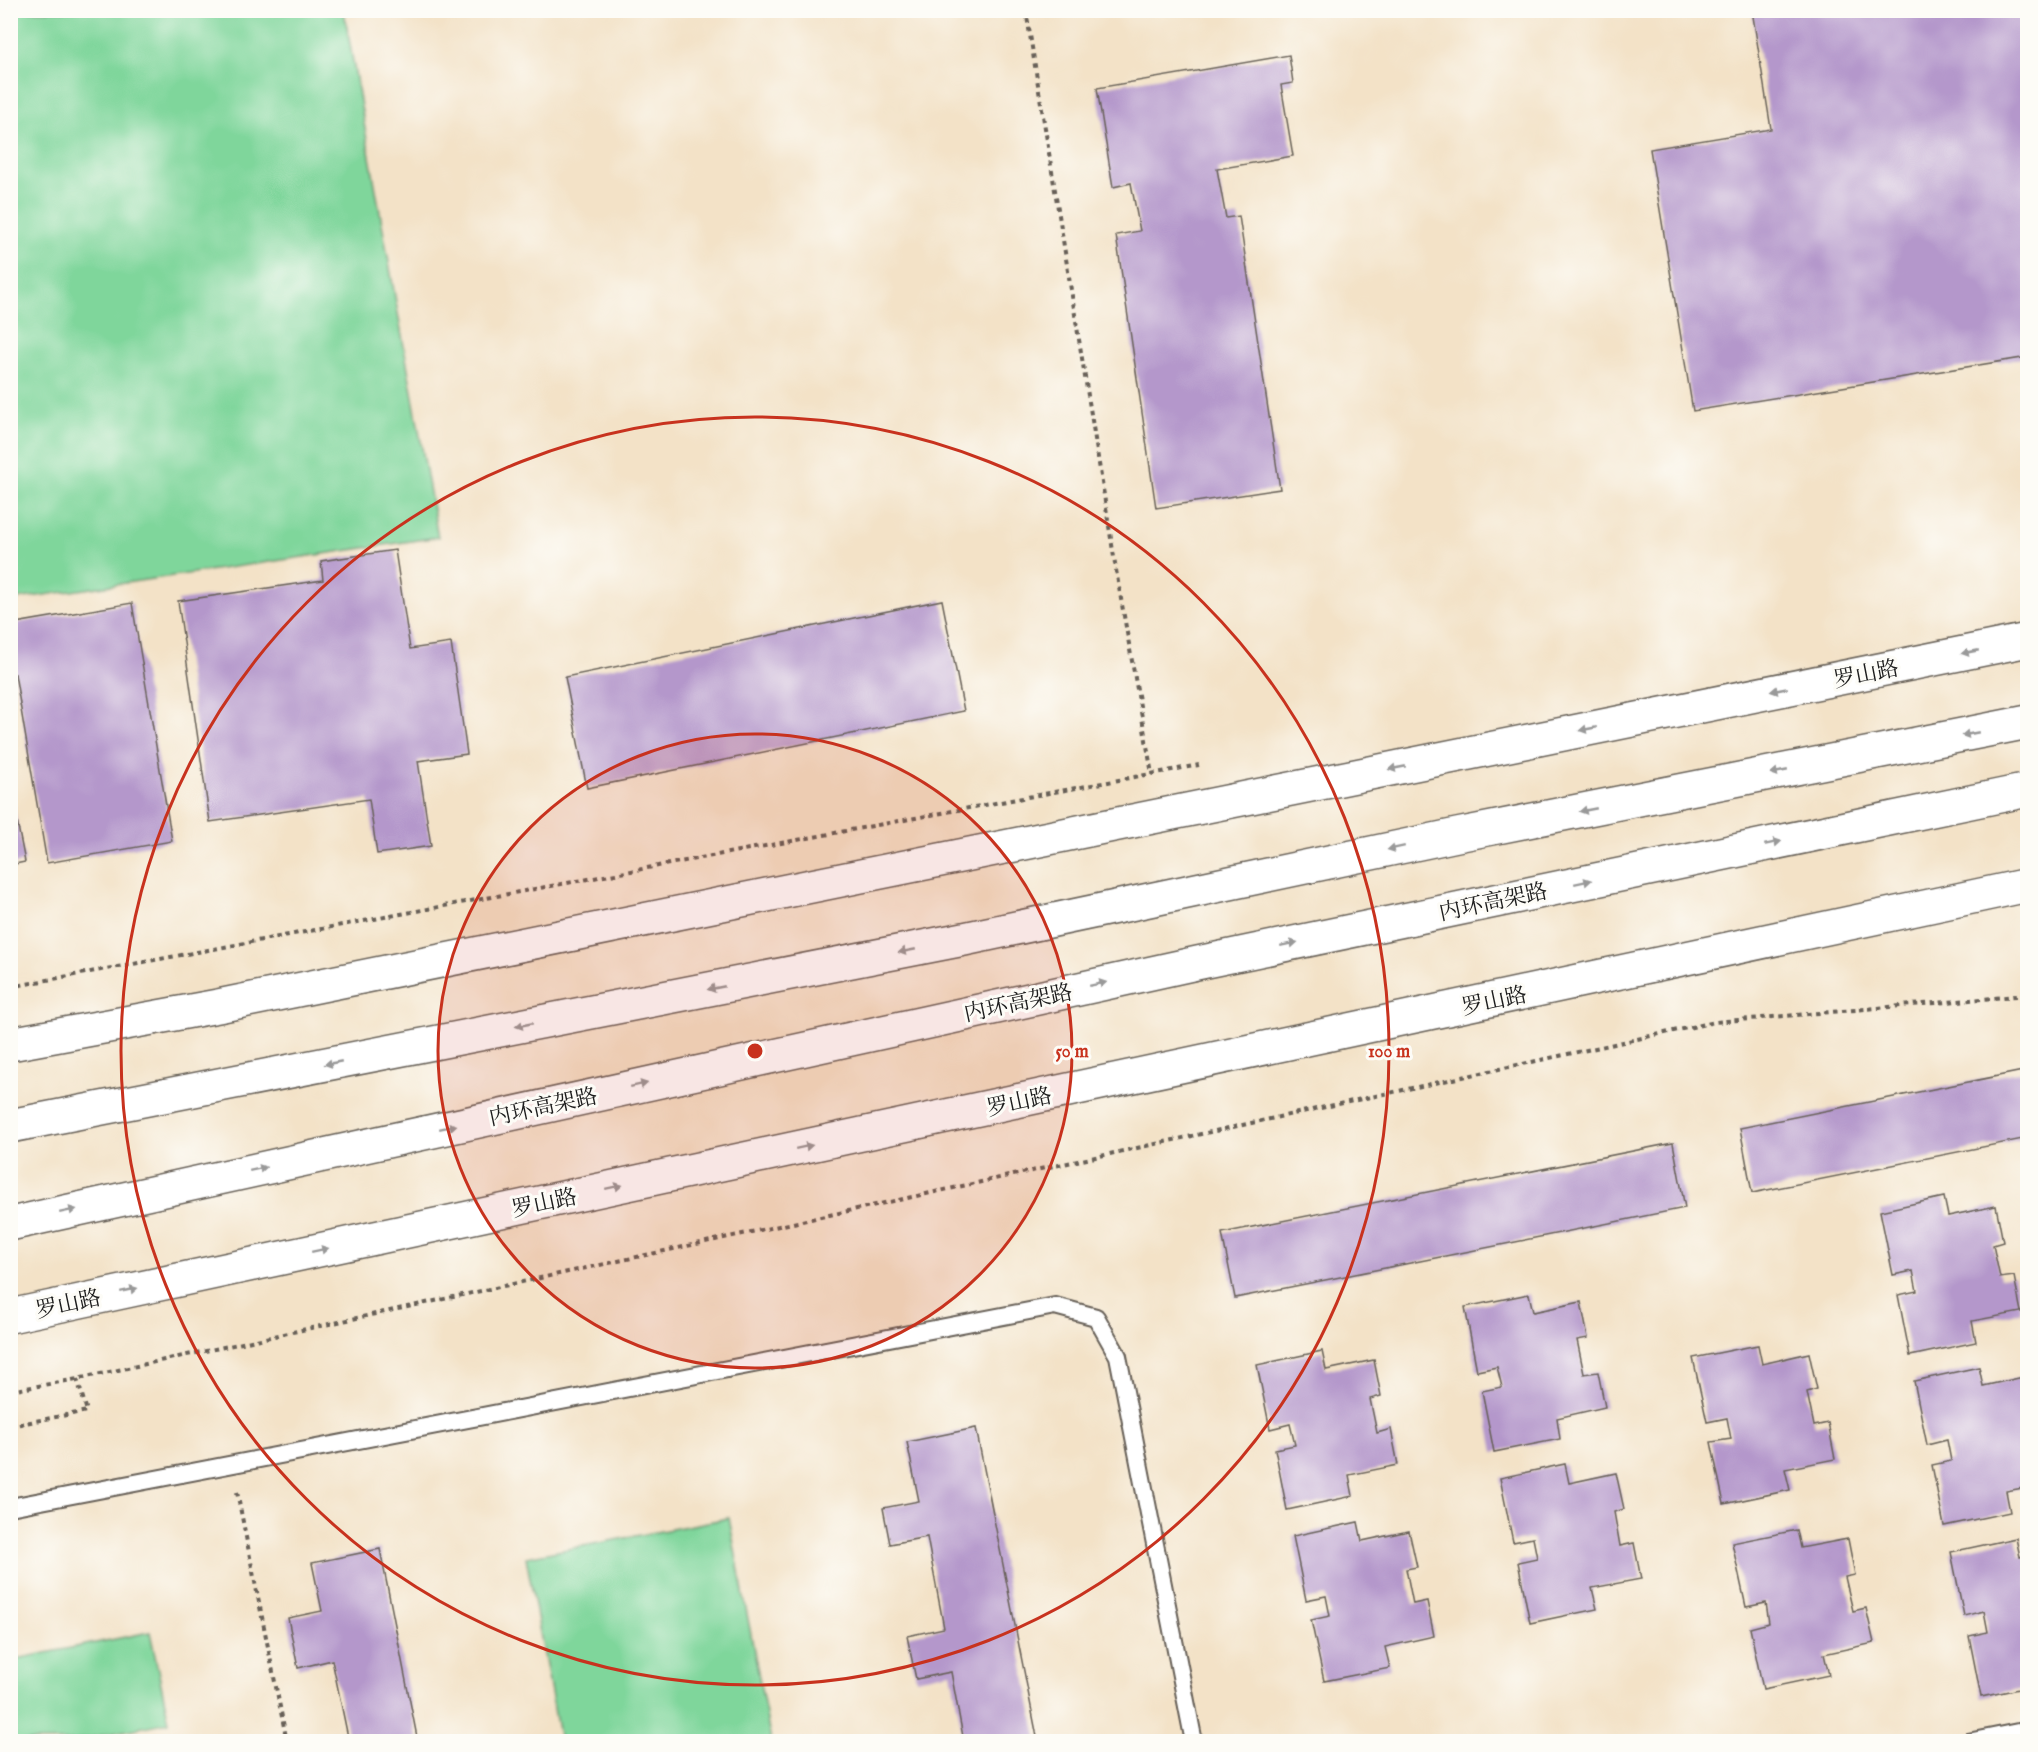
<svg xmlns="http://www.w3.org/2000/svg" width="2038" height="1752" font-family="'IM FELL English','Noto Serif SC',serif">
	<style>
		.green { fill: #7fd69b; stroke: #4e795c; stroke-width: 1.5 }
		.building { fill: #b497cb }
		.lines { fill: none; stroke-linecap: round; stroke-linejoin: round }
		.lane-casing { stroke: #676158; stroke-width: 20 }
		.primary-casing { stroke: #676158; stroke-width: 36 }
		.highway-casing { stroke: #676158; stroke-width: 36 }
		.path { stroke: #676158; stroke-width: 4; stroke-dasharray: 4.5 4.5; stroke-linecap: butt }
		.lane { stroke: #fff; stroke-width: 16 }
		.primary { stroke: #fff; stroke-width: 33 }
		.highway { stroke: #fff; stroke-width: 33 }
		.oneway { fill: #999 }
		.ring { fill: none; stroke: #c8321e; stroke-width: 3 }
		.labels { text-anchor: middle; stroke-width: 6; stroke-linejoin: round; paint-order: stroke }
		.street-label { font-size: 22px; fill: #1c1c1c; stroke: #fdfcf7 }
		.centre { fill: #c8321e; stroke: #fdfcf7; stroke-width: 3 }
		.ring-label { font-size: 18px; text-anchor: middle; font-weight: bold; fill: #c8321e; stroke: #fdfcf7; stroke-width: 6; stroke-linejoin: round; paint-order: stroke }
	</style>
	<rect width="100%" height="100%" fill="#fdfcf7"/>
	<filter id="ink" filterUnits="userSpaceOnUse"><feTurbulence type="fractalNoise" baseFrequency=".0167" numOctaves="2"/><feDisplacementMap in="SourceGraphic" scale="12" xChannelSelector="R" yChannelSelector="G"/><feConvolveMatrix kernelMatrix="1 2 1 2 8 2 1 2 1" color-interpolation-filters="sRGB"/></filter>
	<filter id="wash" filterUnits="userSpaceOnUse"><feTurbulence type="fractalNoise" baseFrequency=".008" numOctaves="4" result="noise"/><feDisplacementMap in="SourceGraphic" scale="24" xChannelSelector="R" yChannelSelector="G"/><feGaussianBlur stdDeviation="1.35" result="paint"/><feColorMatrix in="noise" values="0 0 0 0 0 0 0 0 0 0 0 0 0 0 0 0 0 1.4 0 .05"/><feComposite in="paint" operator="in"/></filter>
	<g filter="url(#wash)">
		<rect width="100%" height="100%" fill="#f3e2c7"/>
		<path class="green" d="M10,11H344L438,537L11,600Z
			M729,1518L771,1741H560L526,1557Z
			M150,1632L169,1722L74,1741H11V1660Z"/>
		<g id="blocks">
			<path class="building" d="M1752,10H2028V357L1693,411L1650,149L1771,129Z
				M1289,55L1293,83L1281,85L1293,156L1217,169L1226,218L1239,216L1280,489L1156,508L1116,235L1140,231L1131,183L1113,187L1097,88Z
				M395,550L410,649L451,643L467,754L418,761L431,846L377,854L369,799L210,822L178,601L323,580L321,561Z
				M942,600L964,711L587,788L565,677Z
				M132,603L172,841L47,863L15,674L10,675V624Z
				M10,786L25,862L10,865Z
				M2028,1070V1138L1752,1193L1740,1128Z
				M1673,1143L1685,1208L1235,1298L1222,1233Z
				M1944,1197L1948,1216L1996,1206L2003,1242L1993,1245L2000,1278L2014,1276L2021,1312L1972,1321L1976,1342L1910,1356L1898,1295L1917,1291L1913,1271L1893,1275L1880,1211Z
				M1529,1294L1533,1312L1581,1302L1588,1338L1577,1340L1584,1374L1598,1372L1605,1407L1557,1418L1560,1439L1494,1452L1482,1391L1502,1387L1497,1367L1477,1371L1465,1307Z
				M1758,1345L1762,1364L1809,1353L1817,1389L1807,1392L1814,1426L1828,1423L1835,1459L1785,1469L1790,1490L1724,1504L1711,1442L1731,1439L1727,1418L1707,1422L1693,1358Z
				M1322,1351L1326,1370L1374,1360L1381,1396L1370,1399L1377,1433L1391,1429L1398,1465L1349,1475L1353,1496L1287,1510L1275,1449L1295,1445L1290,1424L1270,1429L1257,1365Z
				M1979,1367L1983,1386L2028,1376V1487L2006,1491L2010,1512L1944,1526L1932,1465L1951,1461L1947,1440L1927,1445L1914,1381Z
				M976,1428L1038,1742H964L951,1672L916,1679L907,1636L944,1628L927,1537L890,1544L883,1508L919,1501L907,1442Z
				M1565,1464L1569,1483L1616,1473L1624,1509L1614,1512L1620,1546L1634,1543L1641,1579L1592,1588L1597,1609L1530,1623L1518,1562L1537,1558L1533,1538L1513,1542L1500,1478Z
				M1358,1522L1362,1541L1409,1531L1417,1567L1406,1569L1413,1604L1427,1601L1434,1636L1385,1647L1390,1668L1324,1681L1311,1620L1330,1616L1326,1596L1306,1600L1293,1536Z
				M1797,1530L1801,1548L1848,1539L1855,1575L1845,1577L1853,1611L1866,1608L1874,1643L1824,1654L1829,1675L1763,1689L1750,1628L1769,1623L1766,1603L1746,1607L1732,1543Z
				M2016,1538L2020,1557L2028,1555V1687L1981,1697L1969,1636L1988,1632L1984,1611L1964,1616L1951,1552Z
				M380,1549L418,1742H349L332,1660L298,1668L288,1618L322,1611L312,1563Z"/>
		</g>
	</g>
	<g filter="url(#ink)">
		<use href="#blocks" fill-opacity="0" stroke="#676158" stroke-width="1.5"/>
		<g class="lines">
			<g class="lane-casing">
				<path id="lane" d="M10,1507L1055,1306L1096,1317L1118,1356L1194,1742
					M1968,1742L2028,1730"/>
			</g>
			<g class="primary-casing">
				<path id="primary" d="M10,1044L218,1006L2028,640
					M10,1316L2028,885"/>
			</g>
			<g class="highway-casing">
				<path id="highway" d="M10,1126L964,939L1457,835L2028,722
					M10,1224L1197,963L2028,790"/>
			</g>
			<path class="path" d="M1026,10L1118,582L1152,774
				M10,987L1199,765
				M10,1391L77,1379L1715,1022L2028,995
				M10,1426L87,1411L77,1379
				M237,1492L287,1742"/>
			<use href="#lane" class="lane"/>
			<use href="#primary" class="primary"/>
			<use href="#highway" class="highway"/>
		</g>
		<defs><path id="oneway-solid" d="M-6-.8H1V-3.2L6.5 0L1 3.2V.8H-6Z" transform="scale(1.5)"/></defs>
		<g class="oneway">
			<use href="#oneway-solid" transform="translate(1970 652) rotate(169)"/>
			<use href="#oneway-solid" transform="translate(1779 690) rotate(169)"/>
			<use href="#oneway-solid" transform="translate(1588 729) rotate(169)"/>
			<use href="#oneway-solid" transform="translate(1970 734) rotate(169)"/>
			<use href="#oneway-solid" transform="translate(1397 768) rotate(169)"/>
			<use href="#oneway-solid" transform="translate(1779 772) rotate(169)"/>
			<use href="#oneway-solid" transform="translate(1588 810) rotate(169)"/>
			<use href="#oneway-solid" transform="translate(1773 843) rotate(-12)"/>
			<use href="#oneway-solid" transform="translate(1396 848) rotate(168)"/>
			<use href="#oneway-solid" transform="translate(1583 882) rotate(-12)"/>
			<use href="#oneway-solid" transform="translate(1289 944) rotate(-12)"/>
			<use href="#oneway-solid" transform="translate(907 951) rotate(169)"/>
			<use href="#oneway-solid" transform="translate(1098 984) rotate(-12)"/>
			<use href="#oneway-solid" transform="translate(716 988) rotate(169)"/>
			<use href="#oneway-solid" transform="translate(524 1025) rotate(169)"/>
			<use href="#oneway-solid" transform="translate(333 1063) rotate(169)"/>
			<use href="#oneway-solid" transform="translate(639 1085) rotate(-12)"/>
			<use href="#oneway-solid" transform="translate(448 1127) rotate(-12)"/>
			<use href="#oneway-solid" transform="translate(804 1147) rotate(-12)"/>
			<use href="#oneway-solid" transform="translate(258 1169) rotate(-12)"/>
			<use href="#oneway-solid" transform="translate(614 1187) rotate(-12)"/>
			<use href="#oneway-solid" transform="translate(68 1211) rotate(-12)"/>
			<use href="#oneway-solid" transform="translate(320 1250) rotate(-12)"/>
			<use href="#oneway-solid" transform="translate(129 1290) rotate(-12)"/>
		</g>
	</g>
	<circle cx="755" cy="1051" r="317" fill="#c8321e" fill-opacity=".12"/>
	<g class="ring">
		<circle cx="755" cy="1051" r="317"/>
		<circle cx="755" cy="1051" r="634"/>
	</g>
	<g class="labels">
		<g class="street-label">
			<text transform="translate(1866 673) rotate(-11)" y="8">罗山路</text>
			<text transform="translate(1493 901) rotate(-12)" y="8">内环高架路</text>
			<text transform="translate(1494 1000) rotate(-12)" y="8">罗山路</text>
			<text transform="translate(1018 1002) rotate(-12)" y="8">内环高架路</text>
			<text transform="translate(1019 1101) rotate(-12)" y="8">罗山路</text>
			<text transform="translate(543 1106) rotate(-12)" y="8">内环高架路</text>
			<text transform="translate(544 1202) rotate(-12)" y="8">罗山路</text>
			<text transform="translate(68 1303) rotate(-12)" y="8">罗山路</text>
		</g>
	</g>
	<circle cx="755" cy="1051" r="9" class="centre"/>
	<g class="ring-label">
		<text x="1072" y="1057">50 m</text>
		<text x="1389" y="1057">100 m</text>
	</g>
	<rect width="2038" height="1752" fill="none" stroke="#fdfcf7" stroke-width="36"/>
</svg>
